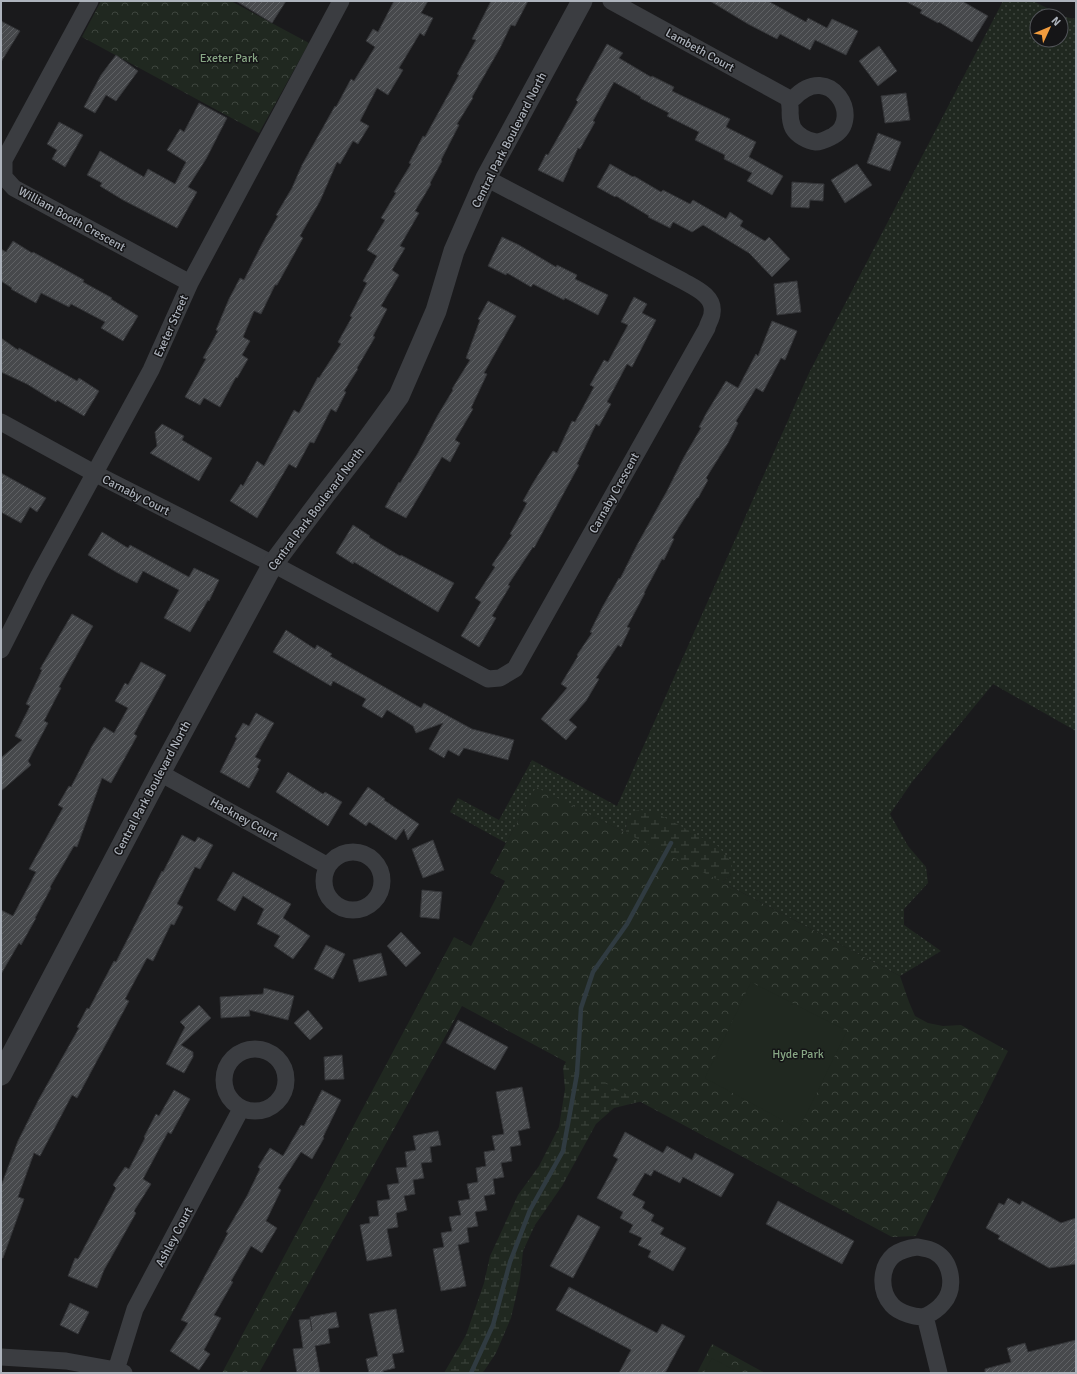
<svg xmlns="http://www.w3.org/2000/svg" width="1077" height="1374" font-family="Signika,sans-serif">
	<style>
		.grass { fill: url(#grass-dots); fill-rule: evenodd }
		.wetland { fill: url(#wetland-marsh) }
		.park { fill: url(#park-crowns) }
		.garden { fill: #202820 }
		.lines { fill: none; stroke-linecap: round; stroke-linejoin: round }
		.stream { stroke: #303b41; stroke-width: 4.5 }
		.building { fill: url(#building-hatch); stroke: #343538 }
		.minor { stroke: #3b3d41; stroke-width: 17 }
		.tertiary { stroke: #3b3d41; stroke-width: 21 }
		.labels { text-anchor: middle; stroke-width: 3; stroke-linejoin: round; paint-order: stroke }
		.street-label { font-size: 12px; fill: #adb3bc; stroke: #151517 }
		.park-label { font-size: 12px; fill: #87a684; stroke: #151517 }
	</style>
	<defs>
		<pattern id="grass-dots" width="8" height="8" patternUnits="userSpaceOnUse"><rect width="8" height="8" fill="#202820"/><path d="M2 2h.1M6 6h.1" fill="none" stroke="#3e453e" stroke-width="1.8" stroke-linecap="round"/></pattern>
		<pattern id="wetland-marsh" width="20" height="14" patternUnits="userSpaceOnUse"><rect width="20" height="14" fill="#202820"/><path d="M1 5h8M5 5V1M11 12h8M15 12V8" fill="none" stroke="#3e453e"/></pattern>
		<pattern id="park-crowns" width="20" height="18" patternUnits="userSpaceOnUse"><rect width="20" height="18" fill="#202820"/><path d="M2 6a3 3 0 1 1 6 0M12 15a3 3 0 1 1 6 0" fill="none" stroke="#3e453e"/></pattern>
		<pattern id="building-hatch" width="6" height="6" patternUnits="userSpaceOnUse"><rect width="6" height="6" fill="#47494c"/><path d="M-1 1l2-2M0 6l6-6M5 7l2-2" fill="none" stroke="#5f6164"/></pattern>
	</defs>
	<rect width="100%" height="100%" fill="#1a1a1c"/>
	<path class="grass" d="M1003,1H1033L1065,17L1076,19V731L993,684L912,782L890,814L908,846L926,867L928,883L904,909V925L941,951L900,976L722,882L731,875L627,820L626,833L536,788L506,843L450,812L458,798L499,820L532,760L617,806L809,373ZM1037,16H1061V40H1037Z"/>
	<path class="wetland" d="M641,810L656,813L718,846L732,863L731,875L722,882L647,1100L614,1108L596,1124L562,1186L535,1225L523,1251L520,1279L511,1318L496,1353L484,1371L481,1373H444L466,1335L484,1283L490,1256L503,1228L518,1195L539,1166L559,1127L565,1089L563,1067L570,1055L626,833L627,820L634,811Z"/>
	<path class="park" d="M101,1H231L309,43L259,133L82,37Z
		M536,787L722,882L900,976L909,1002L915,1016L928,1023L943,1026L961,1025L1008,1051L916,1236L892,1237L462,1006L259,1373H222L454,937L471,946L505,881L490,873Z
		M712,1344L765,1373H697Z"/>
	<path class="garden" d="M751,982L847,1031L799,1129L705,1078Z
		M712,1358L736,1371L735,1373H704Z"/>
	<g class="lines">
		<path class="stream" d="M471,1373L493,1325L510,1262L530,1210L563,1151L577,1074L581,1008L593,972L627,924L671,843"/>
	</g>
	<path class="building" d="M236,1H286L272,23Z
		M394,1H428L421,13L433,18L424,36L420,33L399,68L403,70L388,95L377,88L360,121L369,126L358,144L353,141L340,164L337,162L320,201L300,236L303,238L277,285H275L261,314L254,311L243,337L250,341L242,355L248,359L237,378L236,377L220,407L204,398L200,405L185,397L206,359L203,358L218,331L216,330L229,299L240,278L244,280L263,242L278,216L276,215L292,188L302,165L335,106L336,107L351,79L354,81L375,47L366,41L373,29L378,32Z
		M491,1H528L515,26L511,25L500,48L472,97L473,98L457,124L459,125L441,160L442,161L430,183L431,184L415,211L419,213L400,246L405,248L392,270L399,275L381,306L387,309L373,336L375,337L357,368L358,369L344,391L346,392L336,412L331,409L314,443L310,442L296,468L289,464L257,518L230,501L241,484L243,486L257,461L264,466L294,410L299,413L318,377L319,378L341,344L338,342L352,317L350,316L367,283L363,281L377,256L367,250L385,220L381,218L396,193L394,192L411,164L409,163L423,136L425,137L459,75L457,74L476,40L472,39Z
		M710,1H768L806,22L808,18L827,28L832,19L858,31L846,55L815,40L810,50L780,34L777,39L748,24Z
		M905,1H962L988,16L972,42L939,22L938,23L920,13L922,10Z
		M1,21L20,31L1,62Z
		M607,44L623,53L619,58L651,77L652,76L674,87L672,91L730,119L726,127L756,142L749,157L783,176L772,195L747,181L752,173L724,159L725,155L695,140L699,132L667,116L669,113L640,98L641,97L614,82L593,121L595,122L580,149L578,148L563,182L538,170L546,154L548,155L578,102L576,100Z
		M879,46L897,71L878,86L859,61Z
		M116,55L138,71L116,101L106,95L95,113L84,107L101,75Z
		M906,93L910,120L885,123L881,96Z
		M199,103L227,118L206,159L188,187L197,192L177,228L123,200L100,186L102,183L87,175L100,151L144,177L148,169L175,184L186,162L167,150L180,129L184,132Z
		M59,122L83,135L65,167L52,159L57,150L47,144Z
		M878,133L901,142L890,171L867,163Z
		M610,164L633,177L634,176L661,192L663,190L690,204L693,200L726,219L730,212L743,221L740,226L765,241L769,237L790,259L772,277L749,253L703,225L692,232L673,222L670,228L648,217L649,216L616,196L615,197L597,187Z
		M857,164L872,185L845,203L831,180Z
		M792,182L824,184L823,201L810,200L809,208L791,207Z
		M502,237L519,245L556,267L557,265L577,275L575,279L608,295L598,315L565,298L564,300L533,284L531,287L507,273L506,275L488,266Z
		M13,241L32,253L33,252L84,280L83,282L112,298L111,299L138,316L123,341L101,328L105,322L71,304L69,307L41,293L36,303L11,289L12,288L1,281V249L6,252Z
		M797,281L801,312L777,315L774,284Z
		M634,297L647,304L642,313L656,320L632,367L627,364L607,402L611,404L599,426L596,424L577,464L579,465L534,548L533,547L508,585L510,586L492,616L496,618L479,647L461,636L481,602L475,598L495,567L492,565L512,535L510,534L527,503L523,501L533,483L553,451L557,453L572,421L575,422L594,387L590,385L604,360L608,362L628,325L621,322Z
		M488,301L516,316L484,373L487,374L471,408L473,409L455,440L460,443L450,462L442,457L406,518L385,507L399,482L400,483L418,453L438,415L453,390L452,389L470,360L466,358L480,320L478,319Z
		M772,321L797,331L785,360L781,358L763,392L756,388L736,421L738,423L728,443L706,478L708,480L698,498H697L672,538L674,539L664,560L662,559L644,593H645L627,627L630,628L621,647L618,645L596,678L599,679L586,701L569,720L577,727L566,740L541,719L567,688L561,684L578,656L577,655L592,633L590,632L603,606L619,578L620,579L637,545L667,491L684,457L701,428L699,427L707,412L726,381L738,388L756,354L758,356Z
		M1,338L18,350L19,348L77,381L79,378L99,391L84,416L57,400L56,402L27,384L1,372Z
		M162,424L184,436L182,440L212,458L199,481L150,453L157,446L155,432Z
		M1,473L46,498L37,512L30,507L21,523L1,512Z
		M353,525L370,536L369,537L400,556L401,555L454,583L438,612L354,562L353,564L336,553Z
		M102,532L128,548L130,545L189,577L194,568L219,580L209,601L208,600L190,632L164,618L179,590L143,571L137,583L116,572L88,555Z
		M72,614L93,626L59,687L61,688L44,721L48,723L28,761L31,765L1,791V758L22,740L15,736L30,706L26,704L42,670L40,669Z
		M286,630L315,649L317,645L332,654L330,656L421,708L424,703L472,729L514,740L508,760L464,748L459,756L448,750L444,758L429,749L443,723L416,733L413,726L387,710L382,718L362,706L366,699L333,681L331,686L273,652Z
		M141,662L166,675L134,734L137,736L111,783L102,778L77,847L74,846L50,887L51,888L35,918H36L21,945L19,943L1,974V910L13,916L36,872L29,869L63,808L58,805L69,786L71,787L92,746L104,727L114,733L128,708L115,701L125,683L128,685Z
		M256,713L274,723L255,757L261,760L257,767L259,769L249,788L220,772L237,738L235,737L243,723L249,726Z
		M288,772L323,794L325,792L342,802L328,826L276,792Z
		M368,787L385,799L384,800L419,824L408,840L404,829L396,840L369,822L366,826L349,814Z
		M182,835L195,842L198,837L213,845L200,869L195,867L177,904L183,907L174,925L171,924L153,961L147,958L125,999L129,1001L77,1098L72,1095L40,1156L34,1153L18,1197L24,1199L3,1258H1V1186L18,1141L39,1099L79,1028L77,1027L87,1008L89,1009L114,961L116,962L162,871L163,872Z
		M433,840L444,870L423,878L412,849Z
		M233,872L291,904L283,918L310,936L293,959L274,946L280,936L257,924L264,909L243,896L235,911L217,900Z
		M422,890L442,892L439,919L420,917Z
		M401,932L421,953L406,967L387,946Z
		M326,945L345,954L333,979L314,969Z
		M381,953L387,975L359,982L353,960Z
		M264,988L294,996L288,1020L249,1010L250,1016L221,1018L220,997L263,994Z
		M199,1005L211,1018L181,1045L193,1052V1057L184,1073L166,1064L185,1027L180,1022Z
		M308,1010L323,1028L310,1040L294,1023Z
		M458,1020L508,1047L495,1070L446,1043Z
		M342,1055L344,1079L325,1080L324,1057Z
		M522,1087L530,1128L518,1131L521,1145L510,1147L512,1161L501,1163L504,1177L493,1179L495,1194L484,1196L487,1210L475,1212L478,1226L467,1228L469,1242L458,1245L466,1286L441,1291L433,1249L444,1247L441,1233L452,1231L449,1217L461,1215L458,1201L470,1199L467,1184L478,1182L476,1168L486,1166L484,1152L495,1150L492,1136L504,1134L496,1092Z
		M174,1090L190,1099L171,1134L168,1132L143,1179L151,1184L134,1211L136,1213L104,1270L97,1288L68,1276L75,1258L78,1259L116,1188L113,1185L125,1167L129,1169L145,1138L144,1137L156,1114L159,1116Z
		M322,1090L341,1100L323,1137L324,1138L312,1159L301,1152L278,1188L281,1190L266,1221L277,1228L262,1253L251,1246L231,1281L233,1282L214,1315L221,1318L204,1350L210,1354L199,1370L170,1351L188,1323L181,1320L228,1233L226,1232L247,1196L260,1169L258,1167L270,1148L283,1156L301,1125L304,1126Z
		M438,1131L441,1145L430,1147L432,1162L421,1163L424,1178L413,1180L415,1194L404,1196L407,1210L396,1213L398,1227L387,1229L392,1256L367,1261L360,1225L370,1223L369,1217L379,1216L377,1201L390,1199L387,1185L399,1183L396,1168L407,1167L405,1152L416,1150L413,1136Z
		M625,1132L663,1153L667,1146L692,1160L695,1153L734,1174L721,1197L683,1177L680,1183L654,1170L651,1176L645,1173L632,1195L645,1202L642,1208L654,1215L651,1221L664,1228L660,1234L686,1248L673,1271L648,1257L651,1251L638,1245L642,1238L629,1232L633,1225L620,1218L623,1212L597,1198L618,1159L613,1156Z
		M1008,1198L1020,1205L1022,1201L1061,1223L1076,1218V1264L1049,1268L998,1239L1000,1236L986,1228L999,1203L1004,1205Z
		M778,1201L854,1241L842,1264L766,1224Z
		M578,1215L600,1227L573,1278L550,1266Z
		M569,1287L657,1333L662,1324L685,1336L665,1373H619L631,1350L556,1310Z
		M70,1303L89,1312L78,1334L60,1325Z
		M396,1309L404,1352L392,1354L395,1368L383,1371L384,1373H369L366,1359L378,1356L369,1314Z
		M336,1312L339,1327L328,1329L330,1343L315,1346L320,1373H297L293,1349L303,1348L299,1320L310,1319L312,1331L310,1317Z
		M1076,1340V1373H985V1369L1011,1362L1007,1348L1025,1343L1028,1352Z"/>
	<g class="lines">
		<path class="minor" d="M90,1L4,160V177L14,188L190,283
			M611,1L788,98H794C830,60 864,119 833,136C827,139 822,142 816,142C807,141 797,135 793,128C787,115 793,109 788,98
			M1,422L94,473L273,564L488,679L500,678L515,669L707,328C708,323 712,318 712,313C715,296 695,288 683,281L486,178
			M1,650L38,577L151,370L190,283L341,1
			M160,773L328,866
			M324 881a29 29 0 1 1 58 0a29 29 0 1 1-58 0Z
			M224 1080a31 31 0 1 1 62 0a31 31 0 1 1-62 0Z
			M917,1247C923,1248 930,1249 935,1252C952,1262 956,1288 943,1303C939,1308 932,1313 926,1316C917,1319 898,1312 892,1305C879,1291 880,1267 894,1255C901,1250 909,1248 917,1247Z
			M925,1316L939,1373
			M1,1357L66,1361L116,1370L124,1373
			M116,1370L135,1309L241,1109"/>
		<path class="tertiary" d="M1,1075L160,773L273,564L324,496L362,447L399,396L436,311L454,251L486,178L582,1"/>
	</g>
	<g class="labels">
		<g class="street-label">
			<text transform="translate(700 50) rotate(29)" y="4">Lambeth Court</text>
			<text transform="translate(509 140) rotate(-63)" y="4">Central Park Boulevard North</text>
			<text transform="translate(72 219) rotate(29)" y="4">William Booth Crescent</text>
			<text transform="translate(171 326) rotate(-66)" y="4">Exeter Street</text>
			<text transform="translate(614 493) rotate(-61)" y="4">Carnaby Crescent</text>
			<text transform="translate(136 495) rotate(27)" y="4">Carnaby Court</text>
			<text transform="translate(316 509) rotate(-53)" y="4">Central Park Boulevard North</text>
			<text transform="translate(152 788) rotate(-62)" y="4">Central Park Boulevard North</text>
			<text transform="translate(244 819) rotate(29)" y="4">Hackney Court</text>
			<text transform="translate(174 1237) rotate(-62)" y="4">Ashley Court</text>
		</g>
		<g class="park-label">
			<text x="229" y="62">Exeter Park</text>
			<text x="798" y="1058">Hyde Park</text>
		</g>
	</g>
	<rect width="1077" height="1374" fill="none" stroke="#adb3bc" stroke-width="4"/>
	<g transform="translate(1049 28) rotate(46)"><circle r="19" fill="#151517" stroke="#525459"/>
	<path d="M0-3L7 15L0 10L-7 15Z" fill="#f19c3e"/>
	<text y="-6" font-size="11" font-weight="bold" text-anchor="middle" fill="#adb3bc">N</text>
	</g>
</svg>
